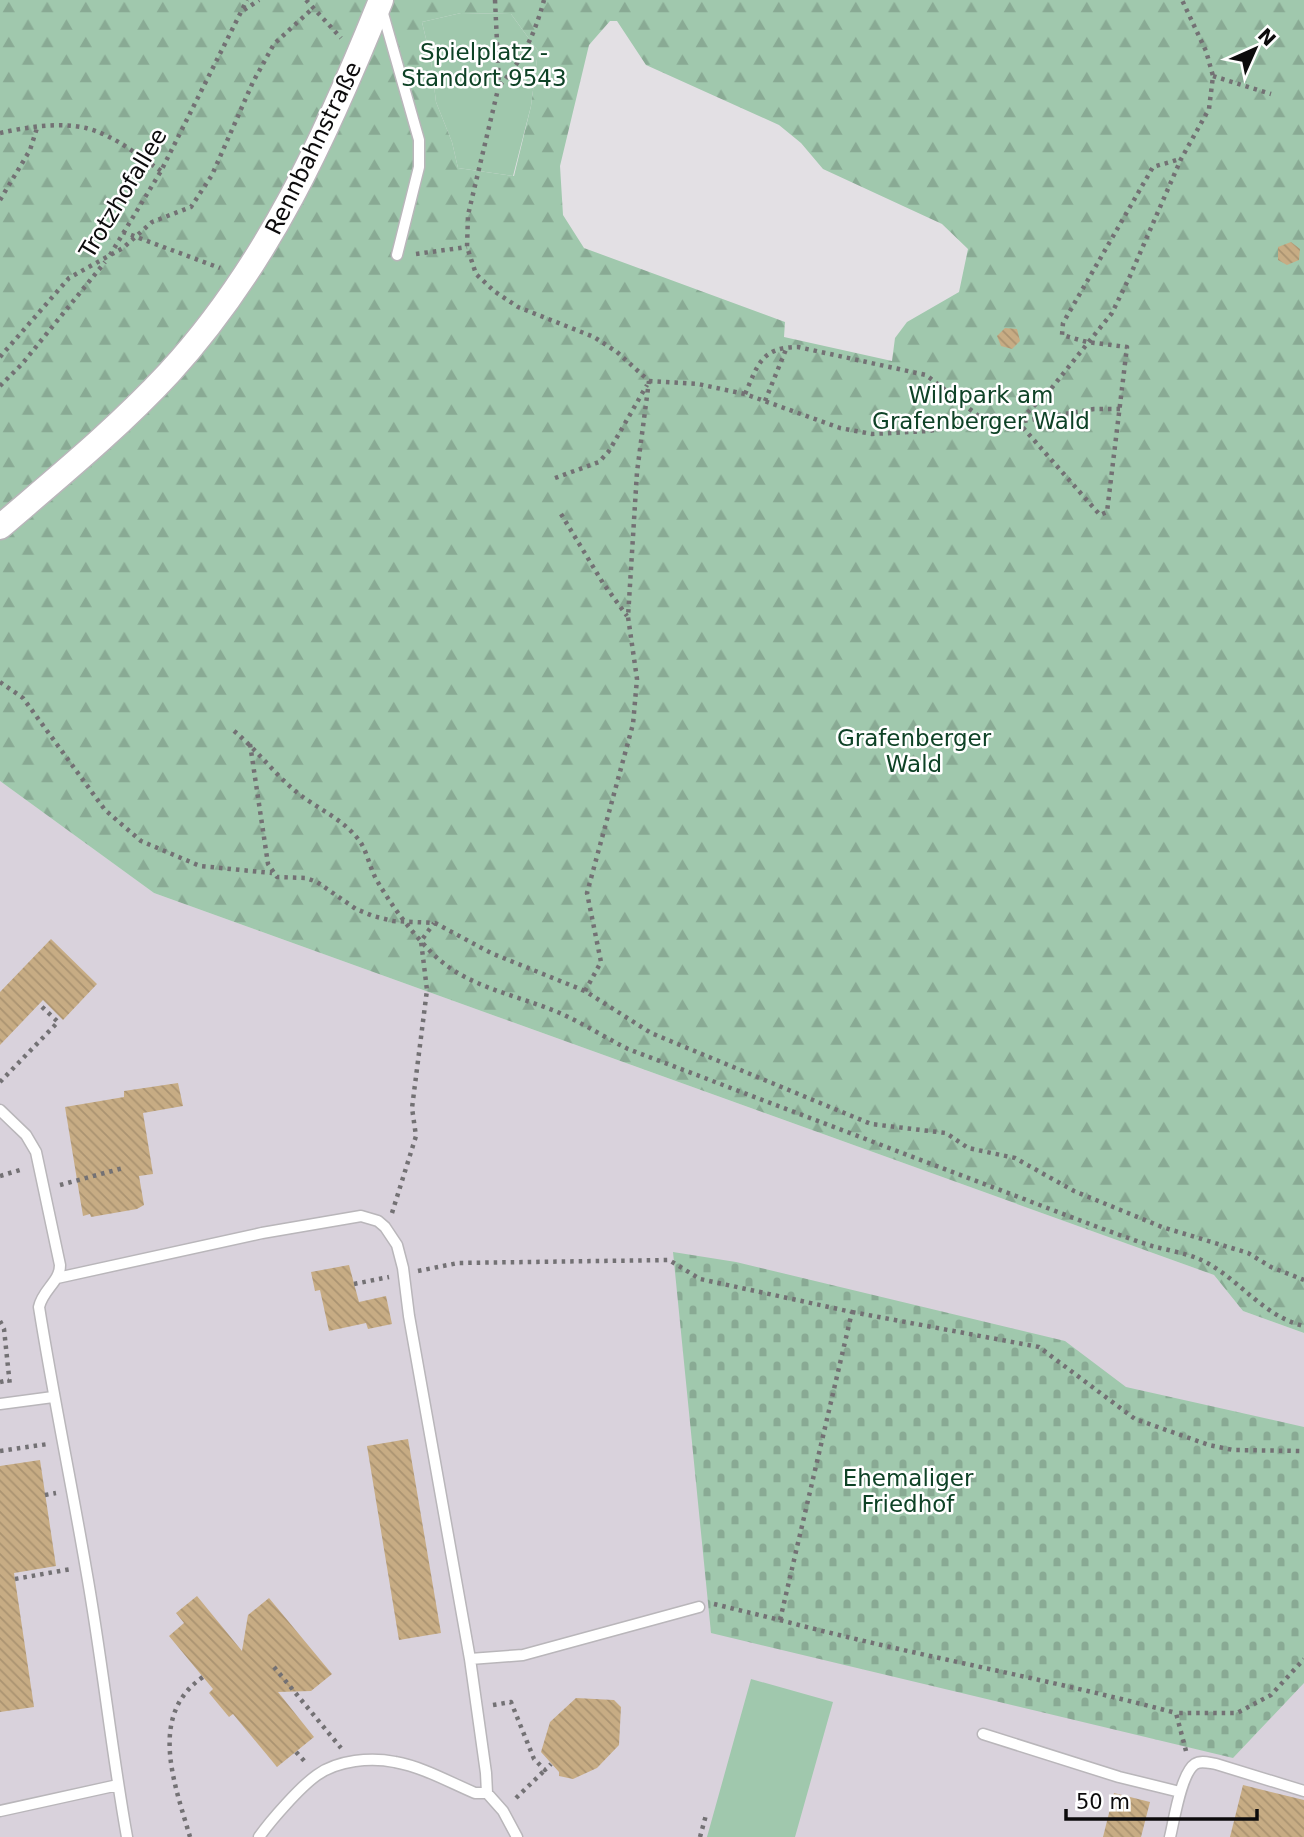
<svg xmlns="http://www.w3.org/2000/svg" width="1304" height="1837" font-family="'DejaVu Sans',sans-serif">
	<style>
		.built { fill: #d9d2dc }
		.green { fill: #a0c8ad }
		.forest { fill: url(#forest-firs); fill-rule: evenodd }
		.cemetery { fill: url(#cemetery-stones) }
		.building { fill: url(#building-back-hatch) }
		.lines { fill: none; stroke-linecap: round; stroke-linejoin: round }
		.service-casing { stroke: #b9b6ba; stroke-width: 13 }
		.tertiary-casing { stroke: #b9b6ba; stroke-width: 27 }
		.path { stroke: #737174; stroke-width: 4.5; stroke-dasharray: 3.5 5; stroke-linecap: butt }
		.service { stroke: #fff; stroke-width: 10 }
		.tertiary { stroke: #fff; stroke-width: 24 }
		.labels { text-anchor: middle; stroke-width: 5; stroke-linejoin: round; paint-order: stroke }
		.park-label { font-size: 23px; fill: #0e4226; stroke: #fff }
		.street-label { font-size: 23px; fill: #0c0b0c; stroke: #fff }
	</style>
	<defs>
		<pattern id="forest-firs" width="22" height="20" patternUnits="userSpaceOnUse" patternTransform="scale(1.75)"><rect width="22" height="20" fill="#a0c8ad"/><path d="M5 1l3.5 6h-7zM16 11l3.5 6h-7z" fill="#89aa94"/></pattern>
		<pattern id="cemetery-stones" width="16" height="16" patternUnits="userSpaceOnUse" patternTransform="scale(1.75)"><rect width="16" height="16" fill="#a0c8ad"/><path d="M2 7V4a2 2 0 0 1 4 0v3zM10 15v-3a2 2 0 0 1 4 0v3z" fill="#89aa94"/></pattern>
		<pattern id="building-back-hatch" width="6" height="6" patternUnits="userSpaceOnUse" patternTransform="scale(1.75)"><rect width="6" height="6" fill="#c7ac84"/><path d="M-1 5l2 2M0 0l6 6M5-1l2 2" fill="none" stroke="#aa9371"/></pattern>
	</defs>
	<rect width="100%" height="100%" fill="#e3e0e4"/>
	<path class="built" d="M0,781L154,893L1214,1275L1243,1311L1304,1333V1837H0Z"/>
	<path class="green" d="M461,13L511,14L538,51L531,106L513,176L458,168L452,142L436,102L431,60L422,22Z
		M751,1679L833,1702L795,1837H707Z"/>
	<path class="forest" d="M0,0H1304V1333L1243,1311L1214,1275L154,893L0,781ZM461,13L511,14L538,51L531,106L514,176L458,168L452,142L436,102L431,60L422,22ZM610,21H617L646,65L779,125L801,143L823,169L942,224L968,249L959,292L907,322L895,338L892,361L784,337L785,322L584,248L563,215L560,166L589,45Z"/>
	<path class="cemetery" d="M673,1252L736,1262L1065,1341L1126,1387L1304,1427V1683L1233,1758L711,1633Z"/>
	<path class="building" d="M1291,242L1300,249L1299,260L1287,265L1278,260V247Z
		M1005,328L1017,329L1020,341L1012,349L1001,346L997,336Z
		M51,939L97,984L63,1020L43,1000L0,1045V992Z
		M178,1083L183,1106L143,1113L153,1174L139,1176L144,1205L137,1209L91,1217L90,1214L83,1216L65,1107L124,1097V1091Z
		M349,1265L359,1302L386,1296L392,1324L368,1329L366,1323L329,1331L320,1290L315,1291L311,1272Z
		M408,1439L441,1633L399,1640L367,1446Z
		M40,1460L56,1566L14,1573L34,1707L0,1712V1466Z
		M197,1596L242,1651L248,1615L269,1598L332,1674L311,1691L278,1692L314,1737L277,1767L233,1714L229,1717L209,1693L213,1689L169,1636L184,1623L176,1613Z
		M576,1698L614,1700L621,1707L619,1745L597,1768L573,1779L559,1776V1772L541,1752L550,1722Z
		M1243,1785L1304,1800V1837H1230Z
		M1114,1793L1150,1802L1141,1837H1103Z"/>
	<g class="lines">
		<g class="service-casing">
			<path id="service" d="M382,10L419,140V167L397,255
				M0,1110L26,1135L36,1152L60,1265C60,1282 43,1289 39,1307C53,1395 71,1481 86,1569C102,1658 111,1748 127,1837
				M57,1278L262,1233L361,1216L378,1221L385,1227L397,1245L403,1268L409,1316L470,1659L486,1773L487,1793L503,1811L517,1837
				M0,1404L53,1397
				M470,1659L523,1655L699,1607
				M983,1734L1119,1777L1180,1792
				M0,1811L118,1785
				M259,1837C271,1820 300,1787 317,1775C338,1760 371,1757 395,1762C423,1767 449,1782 475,1793H487
				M1170,1837C1174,1821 1181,1773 1195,1764C1201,1760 1209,1763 1216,1764L1304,1791"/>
		</g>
		<g class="tertiary-casing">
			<path id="tertiary" d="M0,527C57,478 117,429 169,373C268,265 327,134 381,0"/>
		</g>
		<path class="path" d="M306,0L341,38
			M495,0L499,85L468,215L467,247L476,274L494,291L518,307L594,337L617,352L649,381
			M244,10L259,0
			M1213,76L1271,94
			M500,85C523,60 535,33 544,0
			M0,133C27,127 59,122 86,128C114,135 139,156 161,171
			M0,200L30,150L37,128
			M123,232L220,268
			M416,254L467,247
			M110,255L161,171L247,0
			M0,357L69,278L123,248L152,222L191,207L212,175L253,82L274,44L313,8
			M649,381L698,384L745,394L840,428L872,434L929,431L985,421L1018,422L1050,390L1112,313L1130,276L1181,159L1209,109L1213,76L1206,51L1182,0
			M0,386L22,364L105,262
			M745,394C758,365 761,347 798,347L926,375L985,421
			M765,401L787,347
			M1120,409H1094L1018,422L1100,515L1107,512L1127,347L1087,342L1062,335L1063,323L1153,167L1180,159
			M555,478L599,462L609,451L647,385
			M561,514L603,583L627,616
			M0,682L23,698L105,810L141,841L200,866L272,873
			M234,731C256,749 273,772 294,790C315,808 345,819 361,843C367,853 370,867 375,877C390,904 411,932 433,954C467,988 519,995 562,1014C584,1024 606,1038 628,1049L1095,1226C1114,1233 1133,1240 1152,1246C1167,1250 1185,1253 1199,1259C1238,1276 1261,1316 1304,1326
			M250,744L268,864L277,877L306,878L317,882L356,909L373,916L393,921L435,923L491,953L585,991L651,1033L871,1124L946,1133L968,1148L1015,1158L1074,1191L1162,1227L1248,1253L1271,1267L1304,1280
			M585,991L601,962L587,893L633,724L637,679L628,617L637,472L649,381
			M0,1082L58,1022L39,1004
			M0,1176L23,1169
			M60,1185L123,1168
			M392,1213L416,1136L412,1108L427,990L421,941L434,923
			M418,1271L458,1263L669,1260L700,1279L852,1312L780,1620L714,1604
			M354,1284L389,1277
			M852,1312L1039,1347L1135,1419L1209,1445L1233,1450L1304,1451
			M0,1321L4,1329L10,1386
			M0,1382L9,1380
			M0,1451L48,1444
			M45,1495L56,1493
			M15,1579L71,1569
			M780,1620C911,1655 1045,1678 1176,1713
			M274,1667L341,1748
			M493,1705L511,1702L534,1759L545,1770L551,1764
			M1186,1751L1176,1713H1237L1271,1695L1304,1659
			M296,1752L307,1764
			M516,1798L545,1770
			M190,1837C175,1785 147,1715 203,1677
			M700,1837L706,1815"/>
		<use href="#service" class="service"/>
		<use href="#tertiary" class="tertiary"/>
	</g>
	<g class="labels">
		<g class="park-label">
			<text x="484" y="60">Spielplatz -<tspan x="484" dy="26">Standort 9543</tspan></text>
			<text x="981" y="403">Wildpark am<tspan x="981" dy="26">Grafenberger Wald</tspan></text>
			<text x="914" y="746">Grafenberger<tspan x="914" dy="26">Wald</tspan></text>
			<text x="908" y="1486">Ehemaliger<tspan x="908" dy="26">Friedhof</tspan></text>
		</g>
		<g class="street-label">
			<text transform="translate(313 148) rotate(-64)" y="8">Rennbahnstraße</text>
			<text transform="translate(123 193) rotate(-59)" y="8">Trotzhofallee</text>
		</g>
	</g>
	<g transform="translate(1255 49) rotate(45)" stroke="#ffffff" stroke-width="5" paint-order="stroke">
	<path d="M0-5L12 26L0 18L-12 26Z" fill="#0c0b0c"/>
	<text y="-10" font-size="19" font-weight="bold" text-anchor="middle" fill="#0c0b0c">N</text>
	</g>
	<path d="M1066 1809v10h191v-10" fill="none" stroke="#0c0b0c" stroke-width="3.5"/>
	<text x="1076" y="1809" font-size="21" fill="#0c0b0c" stroke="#ffffff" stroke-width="5" paint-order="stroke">50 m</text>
</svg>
